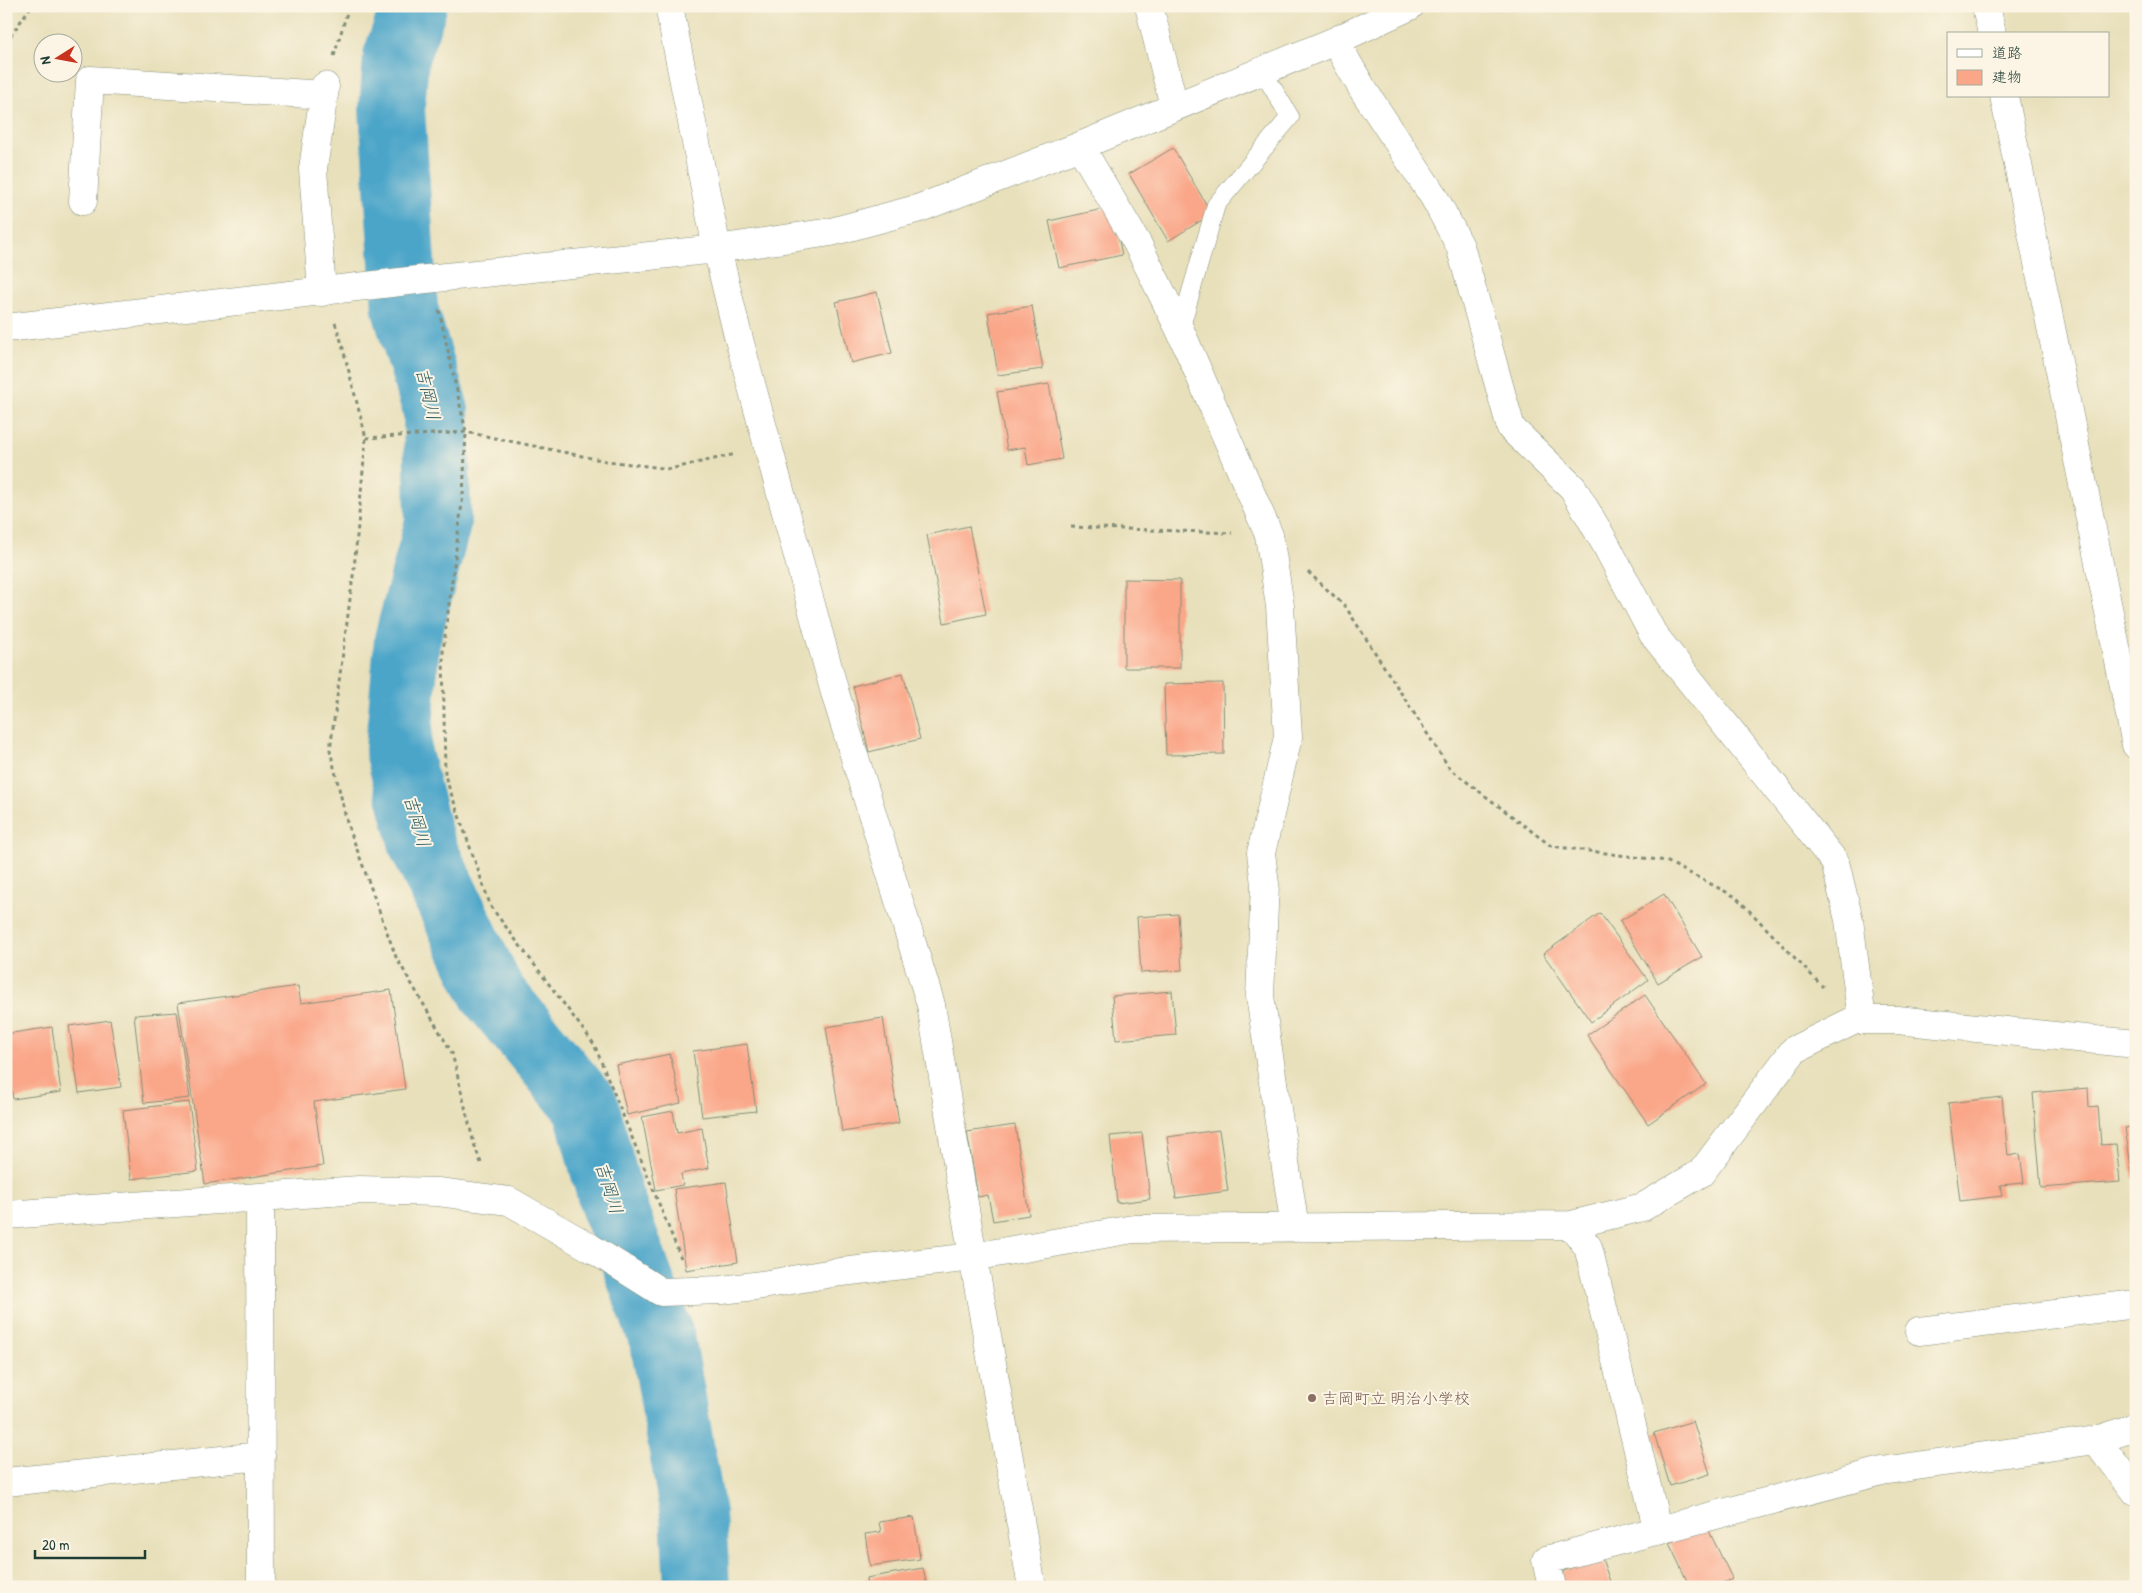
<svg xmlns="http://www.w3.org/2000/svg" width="2142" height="1593" font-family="'Patrick Hand','Klee One',sans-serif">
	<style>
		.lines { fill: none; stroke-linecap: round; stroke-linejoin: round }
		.river { stroke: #4ba5c9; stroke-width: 66 }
		.building { fill: #faa688 }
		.service-casing { stroke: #848e78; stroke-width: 19 }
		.minor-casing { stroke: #848e78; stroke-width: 29 }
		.tertiary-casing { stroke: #848e78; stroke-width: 29 }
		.path { stroke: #848e78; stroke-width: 3; stroke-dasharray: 4 4; stroke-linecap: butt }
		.service { stroke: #fff; stroke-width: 18 }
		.minor { stroke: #fff; stroke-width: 28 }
		.tertiary { stroke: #fff; stroke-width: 28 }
		.education-dot { fill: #8d6e63; stroke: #fcf5e5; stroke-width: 2 }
		.labels { text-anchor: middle; stroke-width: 4; stroke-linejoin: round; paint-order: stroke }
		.education-label { font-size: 16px; fill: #785e54; stroke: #fcf5e5; text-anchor: start }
		.water-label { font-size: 18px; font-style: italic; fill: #2c5c61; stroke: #fcf5e5 }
	</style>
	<rect width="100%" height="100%" fill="#fcf5e5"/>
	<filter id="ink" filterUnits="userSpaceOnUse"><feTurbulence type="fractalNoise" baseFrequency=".02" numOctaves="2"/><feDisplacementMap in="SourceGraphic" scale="10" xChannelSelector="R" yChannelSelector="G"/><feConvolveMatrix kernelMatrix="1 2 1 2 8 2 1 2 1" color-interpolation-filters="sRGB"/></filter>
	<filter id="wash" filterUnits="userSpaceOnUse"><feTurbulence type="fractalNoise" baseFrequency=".0096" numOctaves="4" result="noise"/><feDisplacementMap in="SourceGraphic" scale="20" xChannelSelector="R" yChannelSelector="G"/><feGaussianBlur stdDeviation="1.12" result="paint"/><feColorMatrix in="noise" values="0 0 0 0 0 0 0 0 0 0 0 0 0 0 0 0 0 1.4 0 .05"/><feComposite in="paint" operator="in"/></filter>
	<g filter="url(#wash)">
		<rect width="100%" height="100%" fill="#e8e0bb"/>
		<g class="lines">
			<path class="river" d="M414,6L396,57L392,109L405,309L436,411L438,523L407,640L398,750L422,845L492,993L586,1106L611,1199L663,1342L693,1514L697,1587"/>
		</g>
		<g id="blocks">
			<path class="building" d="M1173,148L1212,214L1168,241L1129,174Z
				M1112,207L1122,255L1059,268L1049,221Z
				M877,292L892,353L851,363L836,302Z
				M1032,306L1043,369L998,375L988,313Z
				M1049,384L1062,459L1028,465L1025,447L1007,450L997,392Z
				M969,526L986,614L944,623L927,535Z
				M1124,579L1180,580V668H1124Z
				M903,673L920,739L869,752L853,686Z
				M1223,683L1224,754L1166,755L1164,684Z
				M1664,894L1702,957L1658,983L1620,921Z
				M1600,913L1648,980L1591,1022L1543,954Z
				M1178,914L1182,970L1141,973L1137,917Z
				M298,986L301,1003L391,990L405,1089L314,1102L323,1166L205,1184L178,1003Z
				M1172,991L1176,1035L1116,1040L1112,996Z
				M1645,995L1706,1084L1648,1124L1587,1035Z
				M177,1012L190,1098L144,1103L134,1015Z
				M883,1018L899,1123L842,1132L826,1027Z
				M110,1020L121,1087L79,1093L69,1026Z
				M52,1027L61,1092L13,1099L6,1056V1034Z
				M747,1044L756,1111L702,1117L693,1051Z
				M670,1054L681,1103L627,1115L616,1065Z
				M2088,1088L2089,1107L2098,1106L2101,1145L2116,1144L2120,1182L2041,1188L2033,1093Z
				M2002,1097L2008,1156L2020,1154L2024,1183L2000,1185L2002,1196L1960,1201L1948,1103Z
				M189,1102L198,1171L131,1179L123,1110Z
				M673,1111L677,1133L702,1128L709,1168L681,1174L683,1185L656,1190L642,1117Z
				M1015,1125L1029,1215L993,1221L988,1195L978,1197L967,1132Z
				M2136,1126V1179H2133L2125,1128Z
				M1219,1130L1228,1191L1176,1198L1167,1137Z
				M1142,1133L1150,1199L1117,1203L1110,1136Z
				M726,1182L738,1262L686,1270L674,1189Z
				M1693,1421L1710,1474L1670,1486L1654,1433Z
				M914,1517L920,1559L870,1566L865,1534L881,1532L879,1522Z
				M1706,1525L1732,1578L1715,1587H1690L1669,1543Z
				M1601,1556L1612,1587H1560L1556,1574Z
				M923,1568L927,1587H867L866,1578Z"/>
		</g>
	</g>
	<g filter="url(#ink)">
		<use href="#blocks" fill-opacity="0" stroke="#848e78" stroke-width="1"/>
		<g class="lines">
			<g class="service-casing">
				<path id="service" d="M1180,330L1216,205L1290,117L1262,70"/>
			</g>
			<g class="minor-casing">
				<path id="minor" d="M669,6L717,249
					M1149,6L1174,106
					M1986,6L1992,34
					M1335,41L1362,88L1434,197L1460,246L1511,428L1573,488L1605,543L1653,634L1835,862L1849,920L1862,1020
					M2004,96L2136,745
					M1080,146L1137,243L1180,330L1269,535L1280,606L1288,737L1261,853L1265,884L1260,996L1295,1228
					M83,201L90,80L324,95
					M322,292L313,169L325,86
					M260,1197L261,1587
					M6,1215L359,1190L438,1192L509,1201L591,1248L661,1292L722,1290L762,1285L833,1273L973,1257L1133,1229L1571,1225L1643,1207L1701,1173L1794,1050L1855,1020H1897L2136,1044
					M1571,1225L1588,1247L1658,1531
					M1919,1331L2136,1304
					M2096,1440L2136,1492
					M6,1482L261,1456
					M1552,1587L1546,1560L1882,1471L2096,1440L2136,1427"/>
			</g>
			<g class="tertiary-casing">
				<path id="tertiary" d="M717,249L737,332L835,693L931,1005L973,1257L1032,1587
					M6,328L417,280L717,249L831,232L920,208L1080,146L1335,41L1410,6"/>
			</g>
			<path class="path" d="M6,43L31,6
				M334,56L349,6
				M439,310L466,432L463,495L443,651L445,776L491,907L594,1044L681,1258
				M335,323L340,337L366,438L354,569L330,750L347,822L396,957L452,1053L474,1144L481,1163
				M366,438L466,432L606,461L670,469L736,454
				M1071,527L1232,533
				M1308,572L1345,606L1450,769L1551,846L1666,861L1736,897L1823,987"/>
			<use href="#service" class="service"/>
			<use href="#minor" class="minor"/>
			<use href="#tertiary" class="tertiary"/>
		</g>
	</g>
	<circle class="education-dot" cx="1312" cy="1398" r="5"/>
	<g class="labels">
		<g class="education-label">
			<text x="1322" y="1404">吉岡町立 明治小学校</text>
		</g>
		<g class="water-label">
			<text transform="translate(428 394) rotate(77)" y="6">吉岡川</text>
			<text transform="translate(417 821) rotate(74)" y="6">吉岡川</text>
			<text transform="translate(609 1188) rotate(73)" y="6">吉岡川</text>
		</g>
	</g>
	<rect width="2142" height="1593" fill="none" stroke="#fcf5e5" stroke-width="25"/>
	<rect x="1947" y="32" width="162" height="65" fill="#fcf5e5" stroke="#a4ab9e"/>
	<rect x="1957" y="49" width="25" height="8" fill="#ffffff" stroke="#a4ab9e"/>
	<text x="1992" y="58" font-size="15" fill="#1f3d34">道路</text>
	<rect x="1957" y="70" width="25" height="15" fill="#faa688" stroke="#a4ab9e"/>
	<text x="1992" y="82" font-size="15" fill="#1f3d34">建物</text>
	<g transform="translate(58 58) rotate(259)"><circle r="24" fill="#fcf5e5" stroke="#a4ab9e"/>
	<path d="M0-4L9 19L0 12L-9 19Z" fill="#c8321e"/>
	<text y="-8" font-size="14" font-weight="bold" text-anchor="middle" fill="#1f3d34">N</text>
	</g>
	<path d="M35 1550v8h110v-8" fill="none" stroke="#1f3d34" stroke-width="2.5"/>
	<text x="42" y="1550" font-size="15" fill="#1f3d34" stroke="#fcf5e5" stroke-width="4" paint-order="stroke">20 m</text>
</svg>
